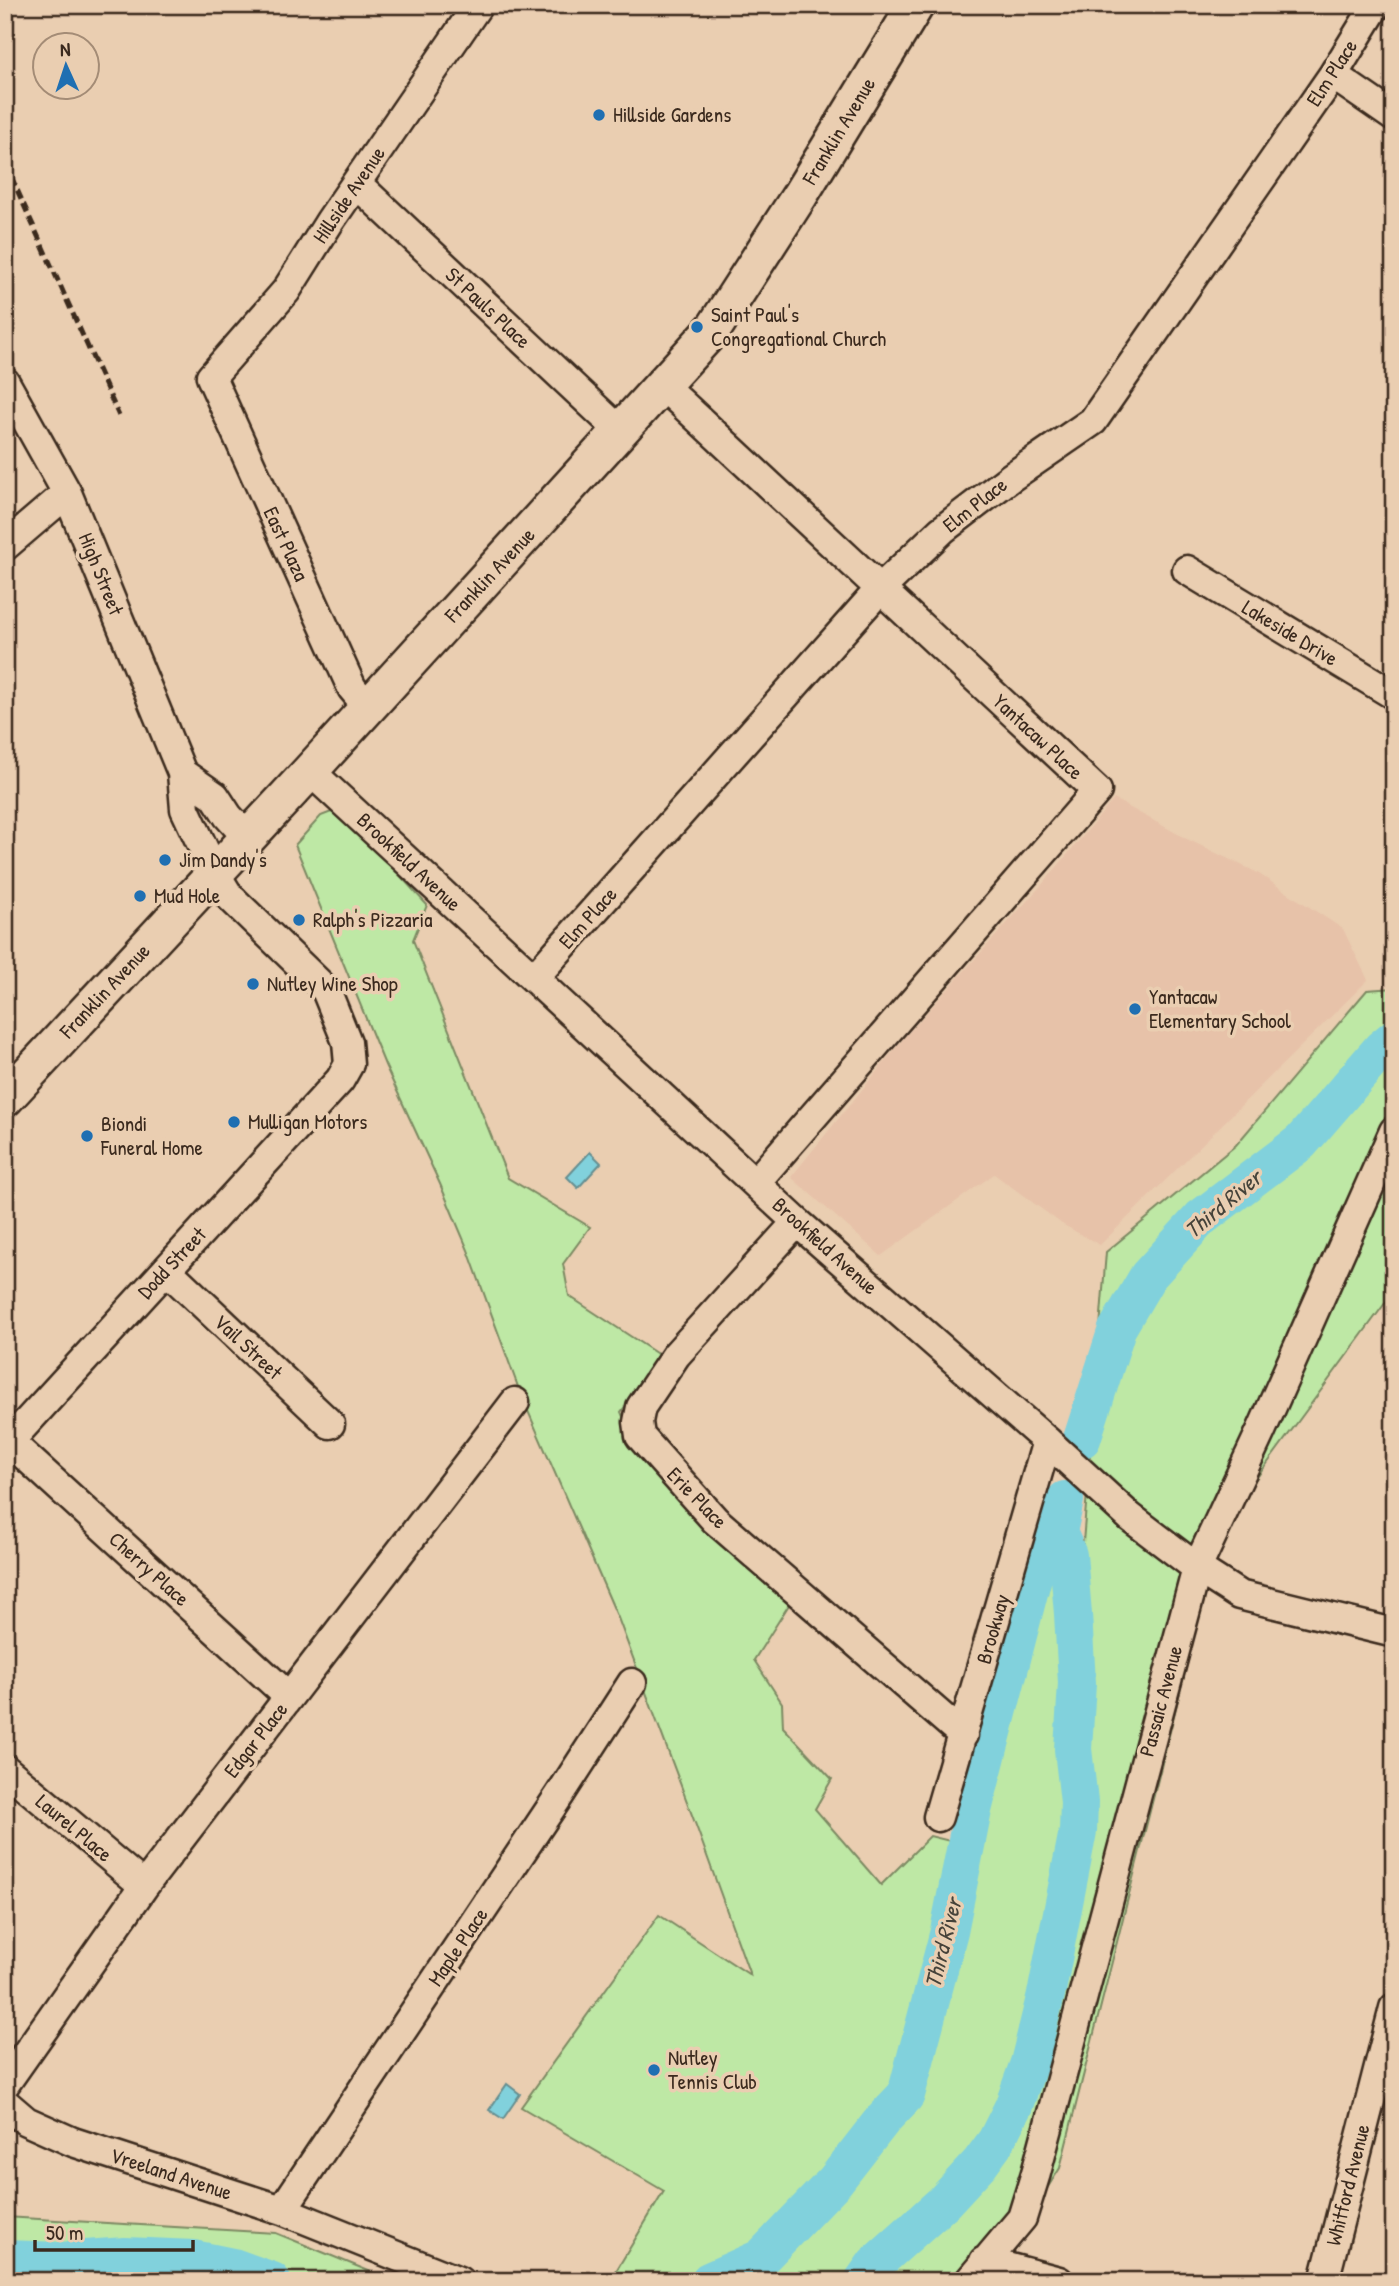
<svg xmlns="http://www.w3.org/2000/svg" width="1399" height="2286" font-family="'Patrick Hand',sans-serif">
	<style>
		.built { fill: #e7c2a9 }
		.green { fill: #bee8a5; stroke: #7c8962; stroke-width: 2 }
		.water { fill: #81d1dc; stroke: #658e90; stroke-width: 2 }
		.lines { fill: none; stroke-linecap: round; stroke-linejoin: round }
		.river { stroke: #81d1dc; stroke-width: 38 }
		.minor-casing { stroke: #3b2a1e; stroke-width: 33 }
		.major-casing { stroke: #3b2a1e; stroke-width: 40 }
		.minor { stroke: #eaceb1; stroke-width: 28 }
		.major { stroke: #eaceb1; stroke-width: 35 }
		.rail { stroke: #3b2a1e; stroke-width: 5; stroke-dasharray: 10 5; stroke-linecap: butt }
		.poi-dot { fill: #1f6fb2; stroke: #eaceb1; stroke-width: 2.5 }
		.labels { text-anchor: middle; stroke-width: 7; stroke-linejoin: round; paint-order: stroke }
		.street-label { font-size: 21px; fill: #3b2a1e; stroke: #eaceb1 }
		.poi-label { font-size: 21px; fill: #3b2a1e; stroke: #eaceb1; text-anchor: start }
		.water-label { font-size: 23px; font-style: italic; fill: #46433a; stroke: #eaceb1 }
	</style>
	<rect width="100%" height="100%" fill="#eaceb1"/>
	<filter id="ink" filterUnits="userSpaceOnUse"><feTurbulence type="fractalNoise" baseFrequency=".0143" numOctaves="2"/><feDisplacementMap in="SourceGraphic" scale="14" xChannelSelector="R" yChannelSelector="G"/><feConvolveMatrix kernelMatrix="1 2 1 2 8 2 1 2 1" color-interpolation-filters="sRGB"/></filter>
	<g filter="url(#ink)">
		<path class="built" d="M1114,799L1187,839L1256,872L1343,929L1368,980L1100,1245L1062,1224L994,1174L881,1256L791,1177L904,1038L1046,880Z"/>
		<path class="green" d="M339,809L427,905L413,940L508,1178L590,1227L563,1264L569,1296L662,1357L621,1412L637,1448L792,1600L754,1660L782,1703L783,1727L832,1779L815,1809L881,1885L930,1836L966,1845L949,1931L906,2095L884,2118L841,2174L913,2099L1035,1574L1045,1544L1050,1539L1083,1543L1106,1252L1236,1145L1367,990L1394,988V1291L1222,1525L1060,2168L993,2273L996,2281H610L664,2191L521,2107L659,1915L750,1975L698,1831L618,1618L521,1395L468,1250L440,1184L385,1065L295,845L321,816Z
			M5,2217L276,2233L393,2281H5Z"/>
		<path class="water" d="M590,1152L601,1163L578,1188L567,1177Z
			M507,2084L520,2094L503,2119L489,2110Z"/>
		<g class="lines">
			<path class="river" d="M1082,1439L1117,1329L1148,1276L1201,1218L1301,1142L1382,1048L1394,1038
				M5,2259L61,2261L125,2256L194,2259L233,2267L272,2281
				M709,2281L761,2258L835,2181L884,2118L906,2095L949,1931L973,1810L1034,1573L1045,1540L1058,1532
				M863,2281L875,2264L943,2203L980,2163L996,2141L1014,2105L1029,2063L1047,1990L1078,1831L1079,1802L1073,1749L1077,1683L1073,1614L1068,1555L1058,1532L1065,1500"/>
			<g class="minor-casing">
				<path id="minor" d="M1333,75L1394,117
					M356,183L620,431
					M5,382L67,493L182,773L185,809L215,873L229,896L326,990L347,1042L349,1064L340,1080L5,1446
					M662,385L1097,791L755,1183
					M5,546L67,493
					M1187,570L1394,695
					M368,707L352,688L211,377L286,291L330,221L478,5
					M310,771L797,1222L1047,1441L1130,1517L1197,1568L1239,1595L1394,1633
					M182,773L215,796L228,816L247,837
					M534,978L880,589L942,530L1010,478L1093,421L1333,75L1376,5
					M797,1222L676,1355L641,1407L638,1422L640,1436L715,1520L963,1735
					M167,1270L330,1424
					M10,1442L289,1697
					M5,1769L144,1886
					M938,1817L1047,1441
					M5,2084L144,1886L515,1402
					M5,2103L26,2121L73,2142L282,2210L459,2281
					M282,2210L559,1796L632,1683
					M984,2261L1059,2281
					M969,2281L1022,2218L1036,2173L1197,1568L1261,1431L1394,1131
					M1324,2281L1394,2008"/>
			</g>
			<g class="major-casing">
				<path id="major" d="M5,1099L310,771L714,328L800,195L916,5"/>
			</g>
			<use href="#minor" class="minor"/>
			<use href="#major" class="major"/>
			<path class="rail" d="M5,163L119,416"/>
		</g>
	</g>
	<g class="poi-dot">
		<circle cx="599" cy="115" r="7"/>
		<circle cx="697" cy="327" r="7"/>
		<circle cx="165" cy="860" r="7"/>
		<circle cx="140" cy="896" r="7"/>
		<circle cx="299" cy="920" r="7"/>
		<circle cx="253" cy="984" r="7"/>
		<circle cx="1135" cy="1009" r="7"/>
		<circle cx="234" cy="1122" r="7"/>
		<circle cx="87" cy="1136" r="7"/>
		<circle cx="654" cy="2070" r="7"/>
	</g>
	<g class="labels">
		<g class="street-label">
			<text transform="translate(1332 73) rotate(-57)" y="7">Elm Place</text>
			<text transform="translate(839 131) rotate(-59)" y="7">Franklin Avenue</text>
			<text transform="translate(349 195) rotate(-56)" y="7">Hillside Avenue</text>
			<text transform="translate(488 308) rotate(43)" y="7">St Pauls Place</text>
			<text transform="translate(975 505) rotate(-38)" y="7">Elm Place</text>
			<text transform="translate(286 544) rotate(65)" y="7">East Plaza</text>
			<text transform="translate(101 574) rotate(68)" y="7">High Street</text>
			<text transform="translate(490 575) rotate(-47)" y="7">Franklin Avenue</text>
			<text transform="translate(1290 633) rotate(31)" y="7">Lakeside Drive</text>
			<text transform="translate(1038 737) rotate(43)" y="7">Yantacaw Place</text>
			<text transform="translate(409 862) rotate(43)" y="7">Brookfield Avenue</text>
			<text transform="translate(588 918) rotate(-48)" y="7">Elm Place</text>
			<text transform="translate(105 991) rotate(-47)" y="7">Franklin Avenue</text>
			<text transform="translate(825 1246) rotate(42)" y="7">Brookfield Avenue</text>
			<text transform="translate(172 1263) rotate(-47)" y="7">Dodd Street</text>
			<text transform="translate(248 1347) rotate(43)" y="7">Vail Street</text>
			<text transform="translate(697 1498) rotate(46)" y="7">Erie Place</text>
			<text transform="translate(149 1569) rotate(42)" y="7">Cherry Place</text>
			<text transform="translate(993 1629) rotate(-74)" y="7">Brookway</text>
			<text transform="translate(1161 1701) rotate(-75)" y="7">Passaic Avenue</text>
			<text transform="translate(256 1740) rotate(-52)" y="7">Edgar Place</text>
			<text transform="translate(74 1828) rotate(40)" y="7">Laurel Place</text>
			<text transform="translate(458 1947) rotate(-56)" y="7">Maple Place</text>
			<text transform="translate(171 2174) rotate(18)" y="7">Vreeland Avenue</text>
			<text transform="translate(1348 2185) rotate(-76)" y="7">Whitford Avenue</text>
		</g>
		<g class="poi-label">
			<text x="613" y="122">Hillside Gardens</text>
			<text x="711" y="322">Saint Paul's<tspan x="711" dy="24">Congregational Church</tspan></text>
			<text x="179" y="867">Jim Dandy's</text>
			<text x="154" y="903">Mud Hole</text>
			<text x="313" y="927">Ralph's Pizzaria</text>
			<text x="267" y="991">Nutley Wine Shop</text>
			<text x="1149" y="1004">Yantacaw<tspan x="1149" dy="24">Elementary School</tspan></text>
			<text x="248" y="1129">Mulligan Motors</text>
			<text x="101" y="1131">Biondi<tspan x="101" dy="24">Funeral Home</tspan></text>
			<text x="668" y="2065">Nutley<tspan x="668" dy="24">Tennis Club</tspan></text>
		</g>
		<g class="water-label">
			<text transform="translate(1223 1204) rotate(-40)" y="8">Third River</text>
			<text transform="translate(943 1943) rotate(-76)" y="8">Third River</text>
		</g>
	</g>
	<rect width="1399" height="2286" fill="none" stroke="#eaceb1" stroke-width="28"/>
	<rect x="14" y="14" width="1371" height="2258" fill="none" stroke="#3b2a1e" stroke-width="2.5" filter="url(#ink)"/>
	<g transform="translate(66 66) rotate(357)"><circle r="33" fill="#eaceb1" stroke="#a48c76" stroke-width="2"/>
	<path d="M0-5L12 26L0 18L-12 26Z" fill="#1f6fb2"/>
	<text y="-10" font-size="19" font-weight="bold" text-anchor="middle" fill="#3b2a1e">N</text>
	</g>
	<path d="M35 2240v10h158v-10" fill="none" stroke="#3b2a1e" stroke-width="3.5"/>
	<text x="46" y="2240" font-size="21" fill="#3b2a1e" stroke="#eaceb1" stroke-width="5" paint-order="stroke">50 m</text>
</svg>
